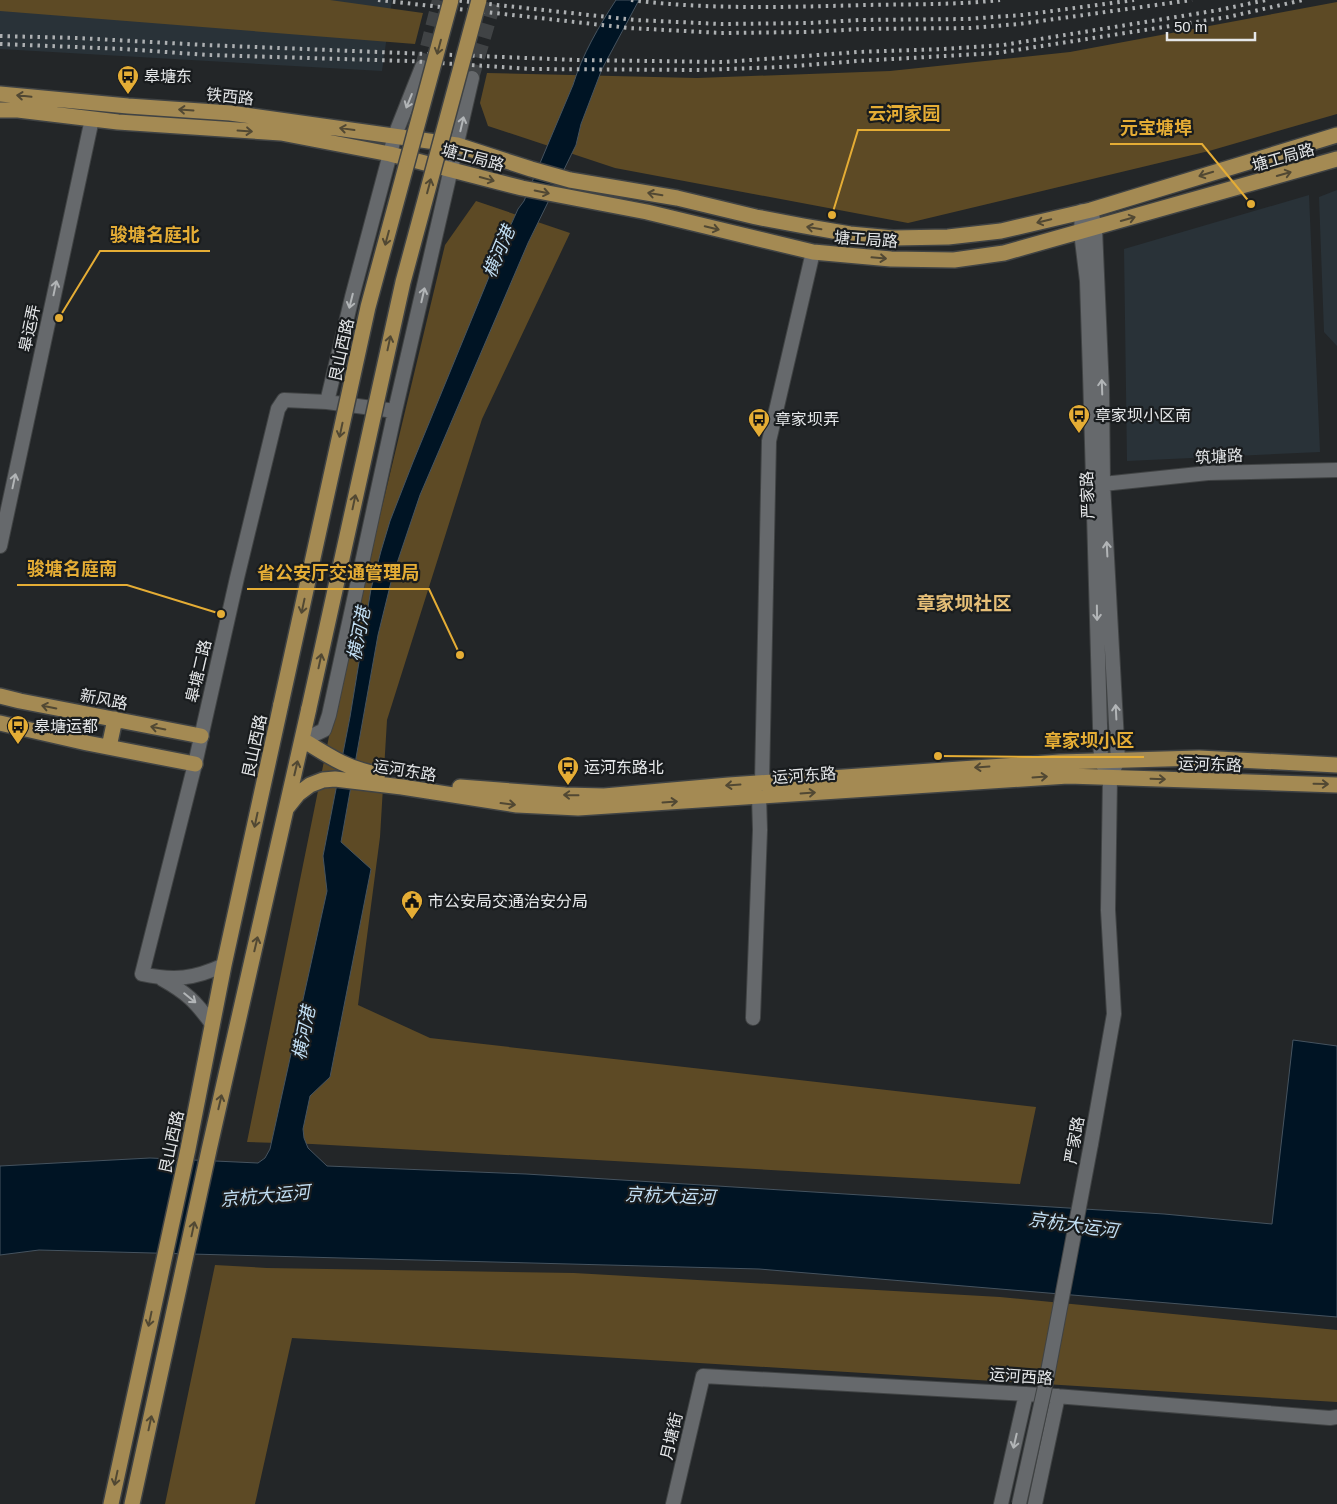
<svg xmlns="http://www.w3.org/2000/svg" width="1337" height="1504" font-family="Arial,'Noto Sans SC',sans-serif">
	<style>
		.built { fill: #293238 }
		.green { fill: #5d4a25 }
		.water { fill: #001424; stroke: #45535f }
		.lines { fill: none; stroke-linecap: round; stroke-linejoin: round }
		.minor-tunnel { stroke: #404345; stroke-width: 14; stroke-dasharray: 14 7; stroke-linecap: butt }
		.minor-casing { stroke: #404344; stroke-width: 16 }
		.major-casing { stroke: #404344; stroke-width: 18 }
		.minor { stroke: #66696c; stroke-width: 14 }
		.major { stroke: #a48a53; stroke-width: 15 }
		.rail { stroke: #adb0b2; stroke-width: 4; stroke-dasharray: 2.5 5; stroke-linecap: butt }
		.minor-bridge-casing { stroke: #404344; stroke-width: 16; stroke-linecap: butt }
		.major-bridge-casing { stroke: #404344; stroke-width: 18; stroke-linecap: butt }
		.minor-bridge { stroke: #66696c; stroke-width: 14 }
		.major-bridge { stroke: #a48a53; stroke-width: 15 }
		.oneway { stroke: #514833 }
		.oneway2 { stroke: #b2b5b7 }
		.labels { text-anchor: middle; stroke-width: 4.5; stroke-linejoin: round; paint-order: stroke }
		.poi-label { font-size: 16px; fill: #e5e7e9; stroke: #191c1e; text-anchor: start }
		.street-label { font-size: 16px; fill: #e5e7e9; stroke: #191c1e }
		.water-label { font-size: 18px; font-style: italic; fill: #c2dff4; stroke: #191c1e }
		.quarter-label { font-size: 19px; font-weight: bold; fill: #e6bf78; stroke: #191c1e }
		.leader { fill: none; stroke: #e5ad35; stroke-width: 2 }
		.callout-dot { fill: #e5ad35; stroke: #191c1e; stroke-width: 2 }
		.callout-label { font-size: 18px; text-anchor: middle; font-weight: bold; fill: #e5ad35; stroke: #191c1e; stroke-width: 4.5; stroke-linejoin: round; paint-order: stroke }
	</style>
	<rect width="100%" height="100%" fill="#232628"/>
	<path class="built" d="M0,0H392L382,71L0,49Z
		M1337,190V346L1324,332L1319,197Z
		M1309,195L1320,452L1127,461L1124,249Z"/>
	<path class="green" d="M0,0H330L423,13L415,44L0,11Z
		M1337,2V114L1209,151L908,223L615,168L488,126L480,103L487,73L697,78L890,71L1070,52Z
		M476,201L570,233L482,419L387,720L380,837L358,1005L430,1038L1036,1107L1020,1184L312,1144L247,1142L340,682L445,245Z
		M215,1265L267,1268L574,1273L1000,1297L1337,1330V1402L292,1338L255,1504H165Z"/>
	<path class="water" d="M616,0H639L602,69L581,124L576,145L528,243L420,495L392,578L378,635L341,842L371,869L330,1077L310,1096L303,1129L304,1138L308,1148L327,1166L526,1174L1164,1214L1272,1224L1293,1040L1337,1046V1317L759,1269L39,1250L0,1255V1166L150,1158L258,1163L265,1158L270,1149L327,891L323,856L350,717L371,589L381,551L390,521L413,462L505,238L518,209L524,201L573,85C582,55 599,26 616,0Z"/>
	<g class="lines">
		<path class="minor-tunnel" d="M422,67L439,0
			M472,78L495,0"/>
		<g class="minor-casing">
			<path id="minor" d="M1082,211L1081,232L1087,281L1090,373L1101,761L1106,770
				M327,402L352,297L390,154L395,135L422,67
				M1103,484L1208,473L1337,470
				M0,546L92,119
				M303,740L324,730L329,715L395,411L472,78
				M224,965C194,979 174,981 142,974L195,764L237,578L278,409L284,400L327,402L395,411
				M162,979C187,993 195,1001 212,1024
				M753,1018L760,830L759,796L762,782L769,441L813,252
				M1091,1144L1114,1014L1108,910L1110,777L1118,760L1103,484L1102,390L1095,229L1091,210
				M673,1504L703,1376L1043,1395L1330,1418L1337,1417
				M1001,1504L1026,1394
				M1035,1504L1058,1396"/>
		</g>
		<g class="major-casing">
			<path id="major" d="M0,94L128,106L230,113L457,145L531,169L570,180L677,198L756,217L804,226L850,234L893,238L948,237L1001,231L1091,210L1337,135
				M0,110H18L118,122L281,133L390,154L522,188L647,212L813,252L891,259L954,260L1004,253L1337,159
				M0,696L20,701L201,736
				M0,723L87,743L195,764
				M303,740C327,755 349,770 378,774
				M109,747L115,719
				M460,787L565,795L604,796L729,785L1060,762L1199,758L1337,765
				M286,809L298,794L310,785L323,780L335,779L402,787L517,805L578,808L1068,776L1337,785
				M111,1504L188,1149L224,965L281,704
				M132,1504L209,1150L309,708"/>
		</g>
		<use href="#minor" class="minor"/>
		<use href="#major" class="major"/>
		<path class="rail" d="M378,0L629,28L721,33L809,32L861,29L970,28L1019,24L1192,0
			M452,0L635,20L721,24L809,23L859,20L967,19L1022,15L1134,0
			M631,0C709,10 788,7 867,5C912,4 955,5 1000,0
			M0,36L78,38L205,45L577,60L724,62L858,52L944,49L1003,45L1219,10L1266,0
			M0,44L124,49L208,55L409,61L531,69L700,70L782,67L858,61L997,53L1228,17L1303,0"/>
		<g class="minor-bridge-casing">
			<path id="minor-bridge" d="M1019,1504L1046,1382L1091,1144"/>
		</g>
		<g class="major-bridge-casing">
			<path id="major-bridge" d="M281,704L368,307L451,0
				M309,708L403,282L479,0"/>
		</g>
		<use href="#minor-bridge" class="minor-bridge"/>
		<use href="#major-bridge" class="major-bridge"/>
	</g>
	<defs><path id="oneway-shaft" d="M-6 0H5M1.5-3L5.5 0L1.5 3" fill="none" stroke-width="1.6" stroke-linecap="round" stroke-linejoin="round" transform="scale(1.25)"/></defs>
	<g class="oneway">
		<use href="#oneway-shaft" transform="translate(439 47) rotate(105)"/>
		<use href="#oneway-shaft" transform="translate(24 96) rotate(-174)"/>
		<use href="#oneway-shaft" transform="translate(186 110) rotate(-176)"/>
		<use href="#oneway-shaft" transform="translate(347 129) rotate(-172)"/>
		<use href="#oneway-shaft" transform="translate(245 131) rotate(4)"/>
		<use href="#oneway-shaft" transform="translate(1206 174) rotate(163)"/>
		<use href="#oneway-shaft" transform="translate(1284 174) rotate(-16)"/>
		<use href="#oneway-shaft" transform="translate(487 179) rotate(15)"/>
		<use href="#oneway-shaft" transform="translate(429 186) rotate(-75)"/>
		<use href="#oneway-shaft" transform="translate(542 192) rotate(12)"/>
		<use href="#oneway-shaft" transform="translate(655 194) rotate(-171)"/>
		<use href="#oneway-shaft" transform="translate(1128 219) rotate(-16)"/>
		<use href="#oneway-shaft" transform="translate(1044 221) rotate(166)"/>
		<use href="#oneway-shaft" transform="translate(712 228) rotate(14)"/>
		<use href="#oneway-shaft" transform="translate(814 228) rotate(-171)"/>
		<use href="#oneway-shaft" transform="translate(387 238) rotate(105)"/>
		<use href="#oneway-shaft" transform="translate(879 258) rotate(5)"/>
		<use href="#oneway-shaft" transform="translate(389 343) rotate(-78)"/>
		<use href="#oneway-shaft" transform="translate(341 430) rotate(102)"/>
		<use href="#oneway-shaft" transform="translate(354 502) rotate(-78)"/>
		<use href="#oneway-shaft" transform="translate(303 606) rotate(102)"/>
		<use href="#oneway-shaft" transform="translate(320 661) rotate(-78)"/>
		<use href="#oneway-shaft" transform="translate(49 707) rotate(-169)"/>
		<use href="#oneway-shaft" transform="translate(158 728) rotate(-169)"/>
		<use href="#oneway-shaft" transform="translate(982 767) rotate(176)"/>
		<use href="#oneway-shaft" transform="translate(296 768) rotate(-77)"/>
		<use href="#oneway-shaft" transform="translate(1040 777) rotate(-4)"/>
		<use href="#oneway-shaft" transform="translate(1158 779) rotate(2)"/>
		<use href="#oneway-shaft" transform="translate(1321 784) rotate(1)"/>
		<use href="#oneway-shaft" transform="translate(733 785) rotate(176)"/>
		<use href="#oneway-shaft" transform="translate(808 793) rotate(-4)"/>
		<use href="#oneway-shaft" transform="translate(571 795) rotate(-179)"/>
		<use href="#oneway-shaft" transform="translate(670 802) rotate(-4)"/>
		<use href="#oneway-shaft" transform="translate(508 804) rotate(7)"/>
		<use href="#oneway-shaft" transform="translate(256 820) rotate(102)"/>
		<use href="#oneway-shaft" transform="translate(256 944) rotate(-77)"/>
		<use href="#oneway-shaft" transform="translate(220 1102) rotate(-77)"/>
		<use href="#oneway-shaft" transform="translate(193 1229) rotate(-78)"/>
		<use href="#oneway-shaft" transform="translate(150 1319) rotate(102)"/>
		<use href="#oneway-shaft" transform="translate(150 1423) rotate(-78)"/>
		<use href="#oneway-shaft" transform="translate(116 1478) rotate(102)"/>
	</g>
	<g class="oneway2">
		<use href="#oneway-shaft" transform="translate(409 101) rotate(112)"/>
		<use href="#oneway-shaft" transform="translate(462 124) rotate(-77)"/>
		<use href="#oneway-shaft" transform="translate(55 288) rotate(-78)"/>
		<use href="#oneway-shaft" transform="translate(423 295) rotate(-77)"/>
		<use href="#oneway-shaft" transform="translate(351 301) rotate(104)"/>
		<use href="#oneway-shaft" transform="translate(1102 387) rotate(-92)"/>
		<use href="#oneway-shaft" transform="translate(14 481) rotate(-78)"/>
		<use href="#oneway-shaft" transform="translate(1107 549) rotate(-93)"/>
		<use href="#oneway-shaft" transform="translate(1097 613) rotate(89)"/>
		<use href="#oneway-shaft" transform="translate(1116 712) rotate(-93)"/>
		<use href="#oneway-shaft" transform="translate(190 998) rotate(39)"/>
		<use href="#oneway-shaft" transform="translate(1015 1441) rotate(103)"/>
	</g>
	<defs>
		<g id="bus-pin" transform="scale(1.125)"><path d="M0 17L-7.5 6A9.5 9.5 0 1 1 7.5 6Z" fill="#e5ad35" stroke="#191c1e"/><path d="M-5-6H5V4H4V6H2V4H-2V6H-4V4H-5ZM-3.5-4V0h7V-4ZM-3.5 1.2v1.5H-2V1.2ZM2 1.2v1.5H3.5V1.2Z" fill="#111"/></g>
		<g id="civic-pin" transform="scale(1.125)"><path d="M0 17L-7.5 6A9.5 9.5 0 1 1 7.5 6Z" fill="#e5ad35" stroke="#191c1e"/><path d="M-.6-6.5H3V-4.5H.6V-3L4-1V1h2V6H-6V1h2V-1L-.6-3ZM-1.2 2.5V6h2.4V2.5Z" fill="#111"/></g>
	</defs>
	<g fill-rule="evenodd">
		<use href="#bus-pin" x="128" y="76"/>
		<use href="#bus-pin" x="1079" y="415"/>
		<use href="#bus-pin" x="759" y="419"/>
		<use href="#bus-pin" x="18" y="726"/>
		<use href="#bus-pin" x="568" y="767"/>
		<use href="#civic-pin" x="412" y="901"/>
	</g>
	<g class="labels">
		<g class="poi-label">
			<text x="144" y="82">皋塘东</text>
			<text x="1095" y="421">章家坝小区南</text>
			<text x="775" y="425">章家坝弄</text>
			<text x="34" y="732">皋塘运都</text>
			<text x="584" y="773">运河东路北</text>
			<text x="428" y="907">市公安局交通治安分局</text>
		</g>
		<g class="street-label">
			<text transform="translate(230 96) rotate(6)" y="6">铁西路</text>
			<text transform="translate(473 157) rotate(15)" y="6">塘工局路</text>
			<text transform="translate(1283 157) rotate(-16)" y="6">塘工局路</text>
			<text transform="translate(866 239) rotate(4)" y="6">塘工局路</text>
			<text transform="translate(29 328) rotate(-78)" y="6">皋运弄</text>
			<text transform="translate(341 350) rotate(-78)" y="6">艮山西路</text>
			<text transform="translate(1219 456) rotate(-3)" y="6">筑塘路</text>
			<text transform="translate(1087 495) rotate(-92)" y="6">严家路</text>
			<text transform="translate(198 671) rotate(-77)" y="6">皋塘二路</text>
			<text transform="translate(104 699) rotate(11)" y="6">新风路</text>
			<text transform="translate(254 746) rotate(-78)" y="6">艮山西路</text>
			<text transform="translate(1210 764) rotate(2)" y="6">运河东路</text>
			<text transform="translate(405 770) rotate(9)" y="6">运河东路</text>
			<text transform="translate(804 775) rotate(-4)" y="6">运河东路</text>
			<text transform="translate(1074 1140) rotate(-80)" y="6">严家路</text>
			<text transform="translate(171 1142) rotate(-78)" y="6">艮山西路</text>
			<text transform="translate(1021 1376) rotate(4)" y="6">运河西路</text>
			<text transform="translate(671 1436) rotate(-77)" y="6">月塘街</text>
		</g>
		<g class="water-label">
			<text transform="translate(499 252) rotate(-67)" y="6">横河港</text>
			<text transform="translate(359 634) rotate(-79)" y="6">横河港</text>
			<text transform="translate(304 1033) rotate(-79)" y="6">横河港</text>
			<text transform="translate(265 1196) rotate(-5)" y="6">京杭大运河</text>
			<text transform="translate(670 1196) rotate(2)" y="6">京杭大运河</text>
			<text transform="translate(1073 1225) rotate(8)" y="6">京杭大运河</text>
		</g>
		<g class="quarter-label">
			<text x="964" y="610">章家坝社区</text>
		</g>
	</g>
	<path class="leader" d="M832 215L858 130H950M1251 204L1202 144H1110M59 318L100 251H210M221 614L127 585H17M460 655L429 589H247M938 756L1034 757H1144"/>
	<g class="callout-dot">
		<circle cx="832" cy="215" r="5"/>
		<circle cx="1251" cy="204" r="5"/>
		<circle cx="59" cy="318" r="5"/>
		<circle cx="221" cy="614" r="5"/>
		<circle cx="460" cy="655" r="5"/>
		<circle cx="938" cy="756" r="5"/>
	</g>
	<g class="callout-label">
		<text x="904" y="120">云河家园</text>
		<text x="1156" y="134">元宝塘埠</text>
		<text x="155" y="241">骏塘名庭北</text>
		<text x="72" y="575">骏塘名庭南</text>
		<text x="338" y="579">省公安厅交通管理局</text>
		<text x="1089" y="747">章家坝小区</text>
	</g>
	<path d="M1167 32v8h88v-8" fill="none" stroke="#e5e7e9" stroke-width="2.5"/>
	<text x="1174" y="32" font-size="15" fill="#e5e7e9" stroke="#191c1e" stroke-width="4" paint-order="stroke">50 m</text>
</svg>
